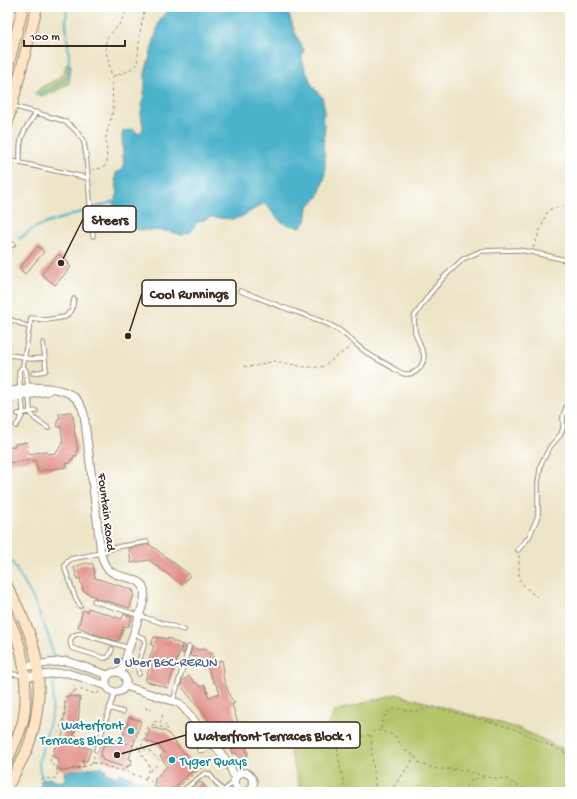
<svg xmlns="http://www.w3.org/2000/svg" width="577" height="799" font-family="'Gochi Hand',sans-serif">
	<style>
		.green { fill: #b4c467; stroke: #787742 }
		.water { fill: #4cb2cb; stroke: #446e74 }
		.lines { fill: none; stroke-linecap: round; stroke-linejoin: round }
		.stream { stroke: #4cb2cb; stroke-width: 2 }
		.building { fill: #e08a81 }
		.lane-casing { stroke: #948872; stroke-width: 5.5 }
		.street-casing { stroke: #948872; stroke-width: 9 }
		.secondary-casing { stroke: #948872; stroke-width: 12 }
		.path { stroke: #948872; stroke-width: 1; stroke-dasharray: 3 3; stroke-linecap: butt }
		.lane { stroke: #fff; stroke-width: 3.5 }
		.street { stroke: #fff; stroke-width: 7 }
		.secondary { stroke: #fde5c5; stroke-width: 10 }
		.service-dot { fill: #5c6f8a; stroke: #fff; stroke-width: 1.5 }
		.culture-dot { fill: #0f9aa8; stroke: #fff; stroke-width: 1.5 }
		.labels { text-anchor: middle; stroke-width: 4; stroke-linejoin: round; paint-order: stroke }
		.street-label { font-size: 13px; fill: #3b2a1e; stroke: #fff }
		.service-label { font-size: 13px; fill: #4e5e75; stroke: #fff; text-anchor: start }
		.culture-label { font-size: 13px; fill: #0d838f; stroke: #fff; text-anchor: end }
		.leader { fill: none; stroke: #3b2a1e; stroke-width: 1.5 }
		.callout-dot { fill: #3b2a1e; stroke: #fff; stroke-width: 1.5 }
		.callout { fill: #fff; stroke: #3b2a1e; stroke-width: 1.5 }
		.callout-label { font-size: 14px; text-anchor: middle; font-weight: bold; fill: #3b2a1e }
	</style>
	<rect width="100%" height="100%" fill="#fff"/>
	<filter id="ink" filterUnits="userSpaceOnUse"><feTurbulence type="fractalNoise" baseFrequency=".025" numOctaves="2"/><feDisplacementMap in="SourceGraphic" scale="8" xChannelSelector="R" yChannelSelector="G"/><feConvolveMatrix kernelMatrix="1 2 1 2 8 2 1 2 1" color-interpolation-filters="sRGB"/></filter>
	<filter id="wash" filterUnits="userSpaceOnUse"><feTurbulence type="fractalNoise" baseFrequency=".012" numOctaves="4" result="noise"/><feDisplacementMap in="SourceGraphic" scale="16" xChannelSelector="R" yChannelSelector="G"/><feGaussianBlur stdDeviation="0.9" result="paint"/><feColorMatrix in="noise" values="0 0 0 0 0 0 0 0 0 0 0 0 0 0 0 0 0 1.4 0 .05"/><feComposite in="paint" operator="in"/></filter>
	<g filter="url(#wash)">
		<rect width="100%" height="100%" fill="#ede5c7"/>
		<path class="green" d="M68,64L71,65V67L69,83C60,89 46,99 35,94C41,83 55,84 63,74C65,72 65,68 66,65Z
			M396,694L518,728L570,752V792H301L285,732L321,740L335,711L392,695Z"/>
		<path class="water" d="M170,7H286L296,35L304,50L302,57L304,67L313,87L322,97L325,111L322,119L325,126L323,144L325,160V176L318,197L308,206L306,222L300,227C279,225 277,218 265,203L241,217L232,219L211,217L196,223L191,232L182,235L168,231L123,229L114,220L112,209L118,193L115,179L116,173L124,168L122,137L123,131L129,130H135L136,133H141L143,128L141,113L144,92L145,91V74L159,22Z
			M100,767L106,769L105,773L117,777L119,773H123L126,776H130L134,779L145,783L154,792H40L41,780L43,779L51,778V780C55,781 60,782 64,781L65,778L64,772L87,768Z"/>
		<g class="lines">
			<path class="stream" d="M35,94L50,90L68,77L69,58L66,23L67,7
				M19,239L34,228L50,222L115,201
				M7,256L11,252
				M12,562L33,598L49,638L53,656V660
				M43,779L40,772L39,761L52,714L53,696L54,676"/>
		</g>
		<g id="blocks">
			<path class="building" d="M38,246L44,252L25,274L19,268Z
				M59,254L69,263L68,264L71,267L55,285L41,274Z
				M69,412H72L73,417L75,428H74L78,451H77V456H73L74,459H71V463L66,464L67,467L38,471L35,460L7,463V447L15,446V444L27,442L28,454L47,451V454L56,453L63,443L61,427H58L57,419H60L59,413Z
				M149,544L190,575L182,585L149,560L131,563L129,548Z
				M87,563L88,564H93L95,578L133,590L132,591H134L133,594H134L130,608L104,600V601L95,598L96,597L90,595V594L83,591L80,578L77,579L74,567L79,566V565Z
				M88,608L122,619L124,614L132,617L128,627L124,626L119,640H117V641L87,631L78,627L83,610L87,612Z
				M154,637L172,639V641L186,646L184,654L182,653V645L168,688L145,681L150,666L147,665L154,646L151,645Z
				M192,647L199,650L205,649L209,653L213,654V663L222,660L224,671L223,676L230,697L235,703L232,704L242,737L247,743L246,748L248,756L239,759L237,753L233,754L225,729L218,731L181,686L182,681L189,676L194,682L197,683L201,687L205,685L209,697L220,693L216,684H215L212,679L207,665L201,663L196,655V657L190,656Z
				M67,696L80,697L78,724H77L73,738H74L73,743L91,749L87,761L82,760L84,766L65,771L57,768L59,759L53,757L57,742L60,743L64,730H63L65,722H63L65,716V701H67Z
				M129,717L141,721L129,759L132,760L130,766L128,765L127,768L102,760L103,757L100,756L104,744L107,745L108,743L115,745L116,743H121L124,734L123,729L127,725Z
				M150,728L155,729V728L167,732L194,765L193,766L196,769L181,781L171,792H163L159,790L156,787L154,780L167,766L160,756L164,753L158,745L146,741Z
				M200,782L202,783L210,792H189Z"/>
		</g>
	</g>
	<g filter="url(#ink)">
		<use href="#blocks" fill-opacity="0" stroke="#948872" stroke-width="1"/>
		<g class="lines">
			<g class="lane-casing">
				<path id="lane" d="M13,106L64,121L71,126L77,132L84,142L86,155L93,236
					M7,160L88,178
					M20,162C20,152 19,141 24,132C27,125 33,120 36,112
					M7,240L13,245
					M7,245H13
					M240,291C256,296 270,303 285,308C301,314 326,321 339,330C349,337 357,346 367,353C374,358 381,361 388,365C393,368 399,373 405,374C416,375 424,366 424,355L415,332L414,317L429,295L443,278L463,259L481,251L517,250L531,252L570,261
					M7,318L29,327
					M43,343L45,358
					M7,355H9L24,357L30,359L45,358L46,370L45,371L33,373
					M23,366L26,371L28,388
					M20,389L19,371L23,366L31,318L46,320L65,317L72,310L74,299
					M29,394L30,412L35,419L48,428
					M18,414L36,411
					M16,426C26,413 23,410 21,395
					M518,550L529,537L538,516V482L541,464L550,447L561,434L563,428V416L570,396
					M94,601L184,630
					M80,606L75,597L65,569V566L67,562L71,559L101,553L116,547L147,542
					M133,634L144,638L145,642L138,665L139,674
					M112,649C110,654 110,658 104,658L72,648C67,638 74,633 83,634L129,648
					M7,675L13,674L24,676
					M173,701L189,647
					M109,708L123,712
					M96,750L115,692
					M199,750C204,752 208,746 212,743
					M181,792L205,773L209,774L223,791L234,782"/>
			</g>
			<g class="street-casing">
				<path id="street" d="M7,392C15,391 24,388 32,387C37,387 43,388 48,388C66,390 79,395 84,414L101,553C102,558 103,563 107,568C120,584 152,570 143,604L121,673
					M7,399L48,391
					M23,667L48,663L67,661L108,675
					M106 682a10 10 0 1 1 20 0a10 10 0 1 1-20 0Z
					M24,677L60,673H68L107,686
					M125,686L173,701L179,703L183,707L228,762L235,778
					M243,792C237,791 235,787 234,781C242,759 266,786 245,792"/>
			</g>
			<g class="secondary-casing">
				<path id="secondary" d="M7,71L23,7
					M7,125L37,7
					M7,586C16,604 26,622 32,641C43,677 40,718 26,752C20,764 14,776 7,787
					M7,615C10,622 14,630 17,638C25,659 28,698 23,721C19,735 13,748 7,761"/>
			</g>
			<path class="path" d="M113,76L124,73L137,65L140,32L145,7
				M92,170L103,168L107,162L106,136L113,111L112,77L106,51V39L119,25L129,7
				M533,248L548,210L570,204
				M244,366L250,367L275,361L305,367H322L340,354L351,347
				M519,555V579L526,588L537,597
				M75,690L81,691L82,689L95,694L100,692
				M145,708L152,710
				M154,725L168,729L164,724L160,723
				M381,729L382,722L386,713L396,708L410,711H419L427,709L430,706L512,728L570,755
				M114,739L141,748L148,727L153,725L154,721L160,723L163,714
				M104,742H113
				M92,762L119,770H122L149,780L159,792
				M92,764L94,756
				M202,767H206L213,761
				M58,771L55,768L50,761L64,716L65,697L68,694H74V685
				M150,771L158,764
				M146,778L150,767L140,751L141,748L150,751L159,760
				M566,788L570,791
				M40,792L41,780L43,779L56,778L58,771C72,771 83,767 96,763
				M172,792L212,759
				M346,792C342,775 337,757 337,739L370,735
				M376,792L372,755L371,735L374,731L377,730L393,735L397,738L402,746L406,751L415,756L418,762L426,766L438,769H450L466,771L487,777L506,779L530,792
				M390,792L412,761L414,756
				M463,792C468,780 474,779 486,777
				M559,792L566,788L570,781"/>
			<use href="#lane" class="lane"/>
			<use href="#street" class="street"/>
			<use href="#secondary" class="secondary"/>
		</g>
	</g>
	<circle class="service-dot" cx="117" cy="661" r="4"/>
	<g class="culture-dot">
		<circle cx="131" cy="731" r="4"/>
		<circle cx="172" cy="760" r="4"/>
	</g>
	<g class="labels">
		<g class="street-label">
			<text transform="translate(108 512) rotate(83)" y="5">Fountain Road</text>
		</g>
		<g class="service-label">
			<text x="125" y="666">Uber BGC-RERUN</text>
		</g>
		<g class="culture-label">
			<text x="123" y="729">Waterfront<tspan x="123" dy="15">Terraces Block 2</tspan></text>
			<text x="180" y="765" text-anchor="start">Tyger Quays</text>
		</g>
	</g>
	<path class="leader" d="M61 263L83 219M128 336L142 293M117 755L186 735"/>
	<g class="callout-dot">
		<circle cx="61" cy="263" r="4"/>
		<circle cx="128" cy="336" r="4"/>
		<circle cx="117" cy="755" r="4"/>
	</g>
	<g class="callout">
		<rect x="83" y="206" width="53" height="26" rx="4"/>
		<rect x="142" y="280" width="94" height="26" rx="4"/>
		<rect x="186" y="722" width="174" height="26" rx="4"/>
	</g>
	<g class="callout-label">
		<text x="110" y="224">Steers</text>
		<text x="189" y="298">Cool Runnings</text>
		<text x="273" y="740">Waterfront Terraces Block 1</text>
	</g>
	<rect width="577" height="799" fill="none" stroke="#fff" stroke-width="24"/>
	<path d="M24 40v6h101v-6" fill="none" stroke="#3b2a1e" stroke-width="2"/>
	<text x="30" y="40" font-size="12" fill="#3b2a1e" stroke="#ffffff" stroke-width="3" paint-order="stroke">100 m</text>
</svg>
